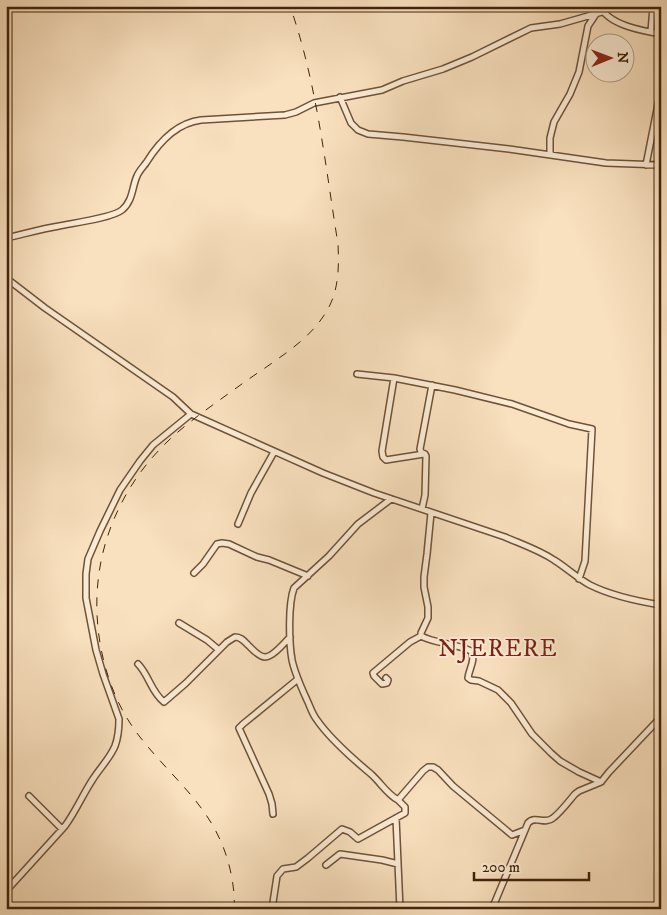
<svg xmlns="http://www.w3.org/2000/svg" width="667" height="915" font-family="'IM FELL DW Pica',serif">
	<style>
		.lines { fill: none; stroke-linecap: round; stroke-linejoin: round }
		.minor-casing { stroke: #6f5238; stroke-width: 8 }
		.minor { stroke: #fbebd5; stroke-width: 5 }
		.rail { stroke: #41220c; stroke-width: 1; stroke-dasharray: 9 9; stroke-linecap: butt }
		.labels { text-anchor: middle; stroke-width: 4; stroke-linejoin: round; paint-order: stroke }
		.quarter-label { font-size: 24px; letter-spacing: 1px; fill: #7a1f14; stroke: #fbebd5 }
	</style>
	<rect width="100%" height="100%" fill="#f9e0be"/>
	<filter id="stains"><feTurbulence type="fractalNoise" baseFrequency=".004" numOctaves="4"/><feColorMatrix values="0 0 0 0 .2 0 0 0 0 .09 0 0 0 0 .02 0 0 0 .5 -.17"/></filter>
	<radialGradient id="worn" r=".72"><stop offset=".6" stop-color="#630" stop-opacity="0"/><stop offset="1" stop-color="#630" stop-opacity=".3"/></radialGradient>
	<g class="lines">
		<g class="minor-casing">
			<path id="minor" d="M600,6C608,25 643,31 661,34
				M651,32L653,6
				M340,97L351,123L358,130L368,134L403,137L509,149L606,163L661,165
				M550,155V138L554,122L570,94L579,72L588,26L596,14
				M646,165L661,89
				M6,238C24,234 41,229 59,226C73,223 112,218 122,210C133,201 132,187 137,176C139,171 143,167 146,163C159,142 176,123 201,120L285,115L296,112L314,103L382,90L403,81L443,69L472,57L531,28L560,24L602,12
				M6,278L45,308L173,397L191,414
				M357,374L394,378L455,390L512,404L569,424L592,429L585,561L579,579
				M394,378L382,451L383,457L386,460L424,454
				M391,499L358,524L329,556L294,588C288,604 289,643 292,660C295,674 301,687 307,700C310,706 312,714 317,720C330,739 353,759 371,774C381,783 387,794 398,800
				M422,509L425,495L426,456L425,454L421,452L420,449L432,385
				M238,524L251,493L274,452
				M194,573L203,564L217,544L222,543L229,544L257,557L269,560L308,576
				M179,623L207,640L219,650
				M421,636C436,644 455,643 471,651C476,661 469,668 468,678L471,680L479,681L498,690L511,703L532,734L551,753L560,761L579,772L601,782L609,772L661,717
				M138,664C149,675 151,692 164,702L186,683L227,642L235,637C241,637 244,641 248,645C252,649 259,657 265,657C273,657 285,642 290,637
				M386,678L388,680L387,683L382,684L374,676L373,673L410,642L421,636V633L428,618V607L424,587V577L427,554L431,513
				M29,796L62,829
				M273,814L272,804L269,794L239,728L243,724L298,679
				M396,818L400,909
				M326,865L340,854L382,860L398,864
				M6,891L65,826C76,811 83,794 93,779C100,768 110,758 115,746C118,738 119,728 119,719L103,674L96,650L86,598V574L88,559L100,531L120,490L140,461L153,445L191,414L323,473L374,493L505,537C521,544 539,550 554,560C567,568 577,578 590,585C612,596 636,601 661,605
				M272,909L277,876L283,869L296,867L308,858L342,829L350,832L358,839L405,813V807L398,800L423,771L428,767H433L438,770L453,786L512,835L525,830
				M492,909L528,823C535,815 545,825 553,818C560,813 569,801 575,794L579,791L601,782"/>
		</g>
		<use href="#minor" class="minor"/>
		<path class="rail" d="M234,909C235,895 233,882 230,869C216,809 175,782 140,737C105,693 91,629 99,573C106,524 130,478 166,443C177,432 190,422 203,412C224,397 244,382 265,368C289,351 315,334 329,307C339,287 339,266 338,244C325,164 317,83 290,6"/>
	</g>
	<g class="labels">
		<g class="quarter-label">
			<text x="498" y="656">NJERERE</text>
		</g>
	</g>
	<rect width="667" height="915" fill="none" stroke="#f9e0be" stroke-width="25"/>
	<rect x="8" y="8" width="652" height="900" fill="none" stroke="#41220c" stroke-width="2.5"/>
	<rect x="12" y="12" width="642" height="890" fill="none" stroke="#41220c"/>
	<g transform="translate(610 58) rotate(89)"><circle r="24" fill="#fbebd5" stroke="#b19b85"/>
	<path d="M0-4L9 19L0 12L-9 19Z" fill="#8f2418"/>
	<text y="-8" font-size="14" font-weight="bold" text-anchor="middle" fill="#41220c">N</text>
	</g>
	<path d="M474 872v8h115v-8" fill="none" stroke="#41220c" stroke-width="2.5"/>
	<text x="482" y="872" font-size="15" fill="#41220c" stroke="#fbebd5" stroke-width="4" paint-order="stroke">200 m</text>
	<rect width="100%" height="100%" filter="url(#stains)"/>
	<rect width="100%" height="100%" fill="url(#worn)"/>
</svg>
